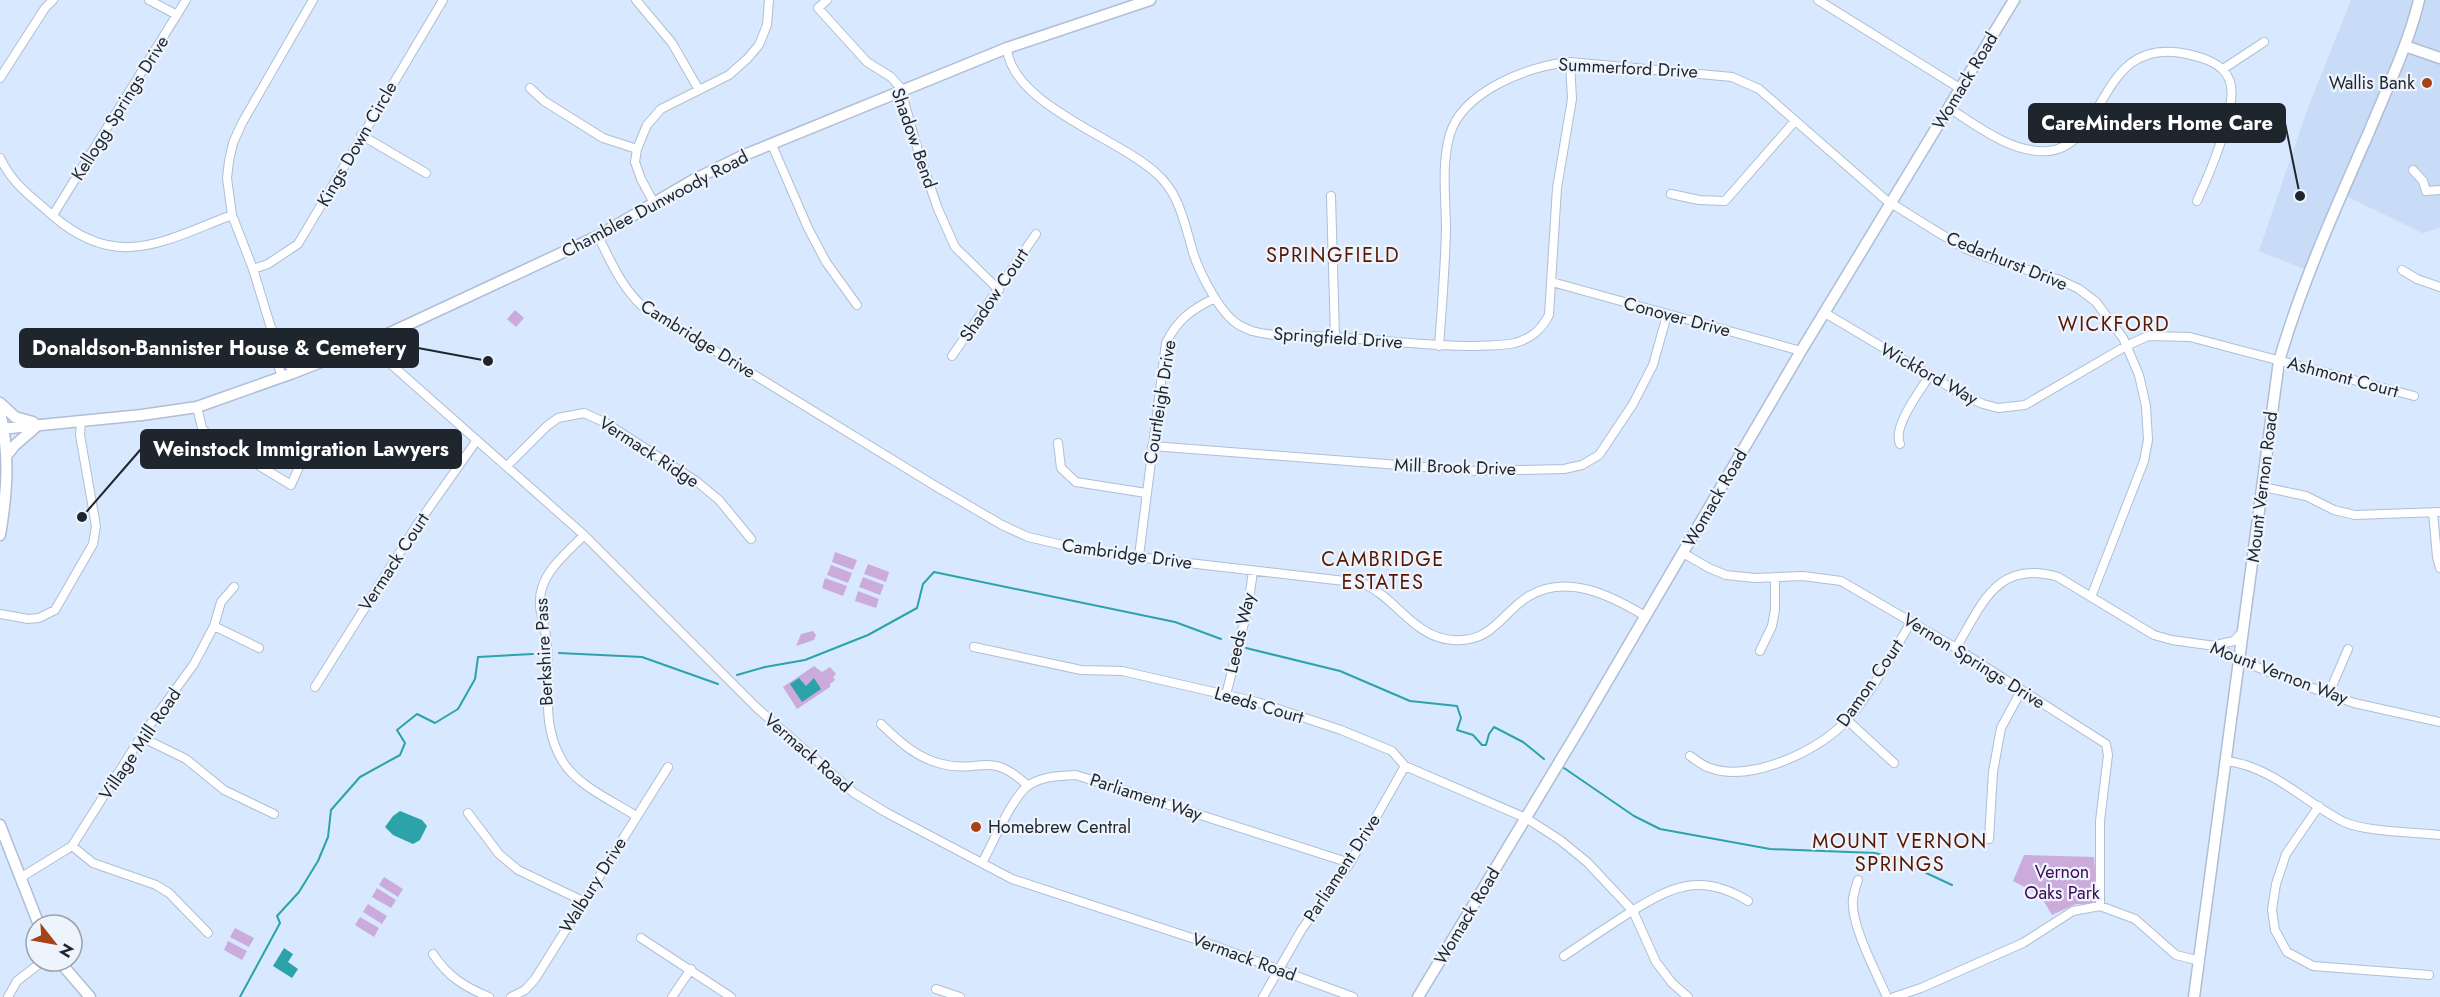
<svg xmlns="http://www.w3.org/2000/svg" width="2440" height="997" font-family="Jost,sans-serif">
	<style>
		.built { fill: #c8dbf7 }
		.green { fill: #cbabdb }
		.water { fill: #2ca3a9 }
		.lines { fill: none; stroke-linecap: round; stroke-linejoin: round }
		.stream { stroke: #2ca3a9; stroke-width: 2 }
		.street-casing { stroke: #afbed4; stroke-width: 10 }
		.secondary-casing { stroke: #afbed4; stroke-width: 13 }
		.street { stroke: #fff; stroke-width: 8 }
		.secondary { stroke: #fff; stroke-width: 10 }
		.poi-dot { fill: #a74117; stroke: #eef4fd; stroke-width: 2 }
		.labels { text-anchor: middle; stroke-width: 4.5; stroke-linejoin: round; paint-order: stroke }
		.street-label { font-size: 18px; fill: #1f252d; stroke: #eef4fd }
		.poi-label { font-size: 18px; fill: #1f252d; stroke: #eef4fd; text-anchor: end }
		.park-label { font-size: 18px; fill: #400755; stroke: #eef4fd }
		.neighbourhood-label { font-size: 20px; letter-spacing: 1.5px; fill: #571700; stroke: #eef4fd }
		.leader { fill: none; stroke: #1f252d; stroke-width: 2 }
		.callout-dot { fill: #1f252d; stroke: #eef4fd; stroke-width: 2 }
		.callout { fill: #1f252d; stroke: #1f252d; stroke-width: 2 }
		.callout-label { font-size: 20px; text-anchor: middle; font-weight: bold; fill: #fff }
	</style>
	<rect width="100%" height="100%" fill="#d8e8fe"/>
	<path class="built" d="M2351,0H2440V228L2422,233L2340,193L2304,269L2259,251L2307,110Z"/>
	<path class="green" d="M515,310L524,318L516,327L507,319Z
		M835,552L857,560L853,570L832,562Z
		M868,564L889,572L886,582L864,574Z
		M831,565L852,573L848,583L827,575Z
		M863,577L884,585L880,595L859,587Z
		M825,578L847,586L843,596L822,588Z
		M858,591L879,599L876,608L855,601Z
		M813,631L816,635L814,640L796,646L801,634Z
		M814,666L822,672L830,667L836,674L833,677L835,680L830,684V687L797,709L783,687Z
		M2024,855L2094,857L2097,899L2091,904H2076L2052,915L2040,895L2013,881Z
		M384,877L403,889L398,897L379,885Z
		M377,888L396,900L391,908L372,897Z
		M368,904L387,916L382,924L363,912Z
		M360,917L379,928L374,937L355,925Z
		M235,928L254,938L249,947L230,937Z
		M228,941L247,951L242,960L224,950Z"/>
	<path class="water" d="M799,678L806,686L814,678L821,689L802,702L790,684Z
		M400,811L422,820L427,826L420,840L413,844L393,835L385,827L393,816Z
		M284,948L293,954L288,962L298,969L292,978L273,966Z"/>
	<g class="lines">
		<path class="stream" d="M1246,648L1340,671L1410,701L1457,706L1461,718L1457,730L1473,735L1482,745H1486L1489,734L1494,727L1523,742L1544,759
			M559,653L642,657L718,684
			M737,675L765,667L805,660L868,635L917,608L923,584L934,572L1175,622L1221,639
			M1564,768L1634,816L1660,829L1770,849L1875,853L1894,858L1952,885
			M240,997L280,923L277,916L299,892L318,861L328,837L331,810L360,777L400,755L405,743L397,730L417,714L435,723L458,709L475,679L478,657L533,654"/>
		<g class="street-casing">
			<path id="street" d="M149,0L177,15
				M636,0L672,43L699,90
				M827,0L818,8L867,62L891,77L900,87L919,154L938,209L955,247L999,290
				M1818,0L1961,89
				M1007,48C1011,104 1118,138 1156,173C1178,192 1183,218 1191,245C1196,267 1218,310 1236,323C1240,326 1247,329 1252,331C1277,338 1307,335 1334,337C1381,340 1427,346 1474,346C1488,345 1502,346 1515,343C1532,338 1541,330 1549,315L1557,188L1572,99L1570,62
				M2223,69L2264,42
				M0,78L45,8L53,0
				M530,88L544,101L603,138L637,149
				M1949,108C1977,126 2013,154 2048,151C2109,145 2097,34 2187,54C2200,57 2215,61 2224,71C2238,87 2229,110 2225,128C2218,153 2208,177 2197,201
				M361,135L426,173
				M772,145L808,228L826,262L857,305
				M0,158C14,186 30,195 52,215C117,272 163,241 232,215
				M2413,170L2423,181L2426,191L2440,190
				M1671,194L1699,200L1725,201L1795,121
				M1331,196L1335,337
				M654,203L641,179L635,162L637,149L647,125L661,109L729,75L747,59L759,45L767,25L769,0
				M53,215L186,0
				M598,236C611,262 621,286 642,306L937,487L1002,525L1028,537L1093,552L1362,583C1396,597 1414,638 1453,640C1493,643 1502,612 1529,596C1567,573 1612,596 1645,616
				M253,269L268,264L298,244L443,0
				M2402,270L2417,279L2440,287
				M1552,282L1801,351
				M1825,313L1963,395L1983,404L1998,408L2025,405L2126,346L2148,336L2190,337L2414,396
				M272,329L280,341L293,373
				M370,342L376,351L584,535L757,708L854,793L887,813L1012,879L1204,942L1353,997
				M1439,346C1442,307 1445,269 1446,230C1446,200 1441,164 1450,134C1463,91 1530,65 1570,62L1732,77L1759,89L1886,200L1939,233L1966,249L1992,259L2060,280L2079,289L2096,302L2123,338L2139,375L2146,406L2148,440L2144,461L2091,597
				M952,356L1036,234
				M282,377L271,344V328L253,269L232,215L227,178L229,161L233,143L242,123L313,0
				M197,407L202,428L207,434L291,485L307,449
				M1058,443L1061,468L1076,482L1146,493
				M1900,444C1892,427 1920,391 1930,375
				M1152,446L1476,471L1564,469L1582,465L1599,455L1633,404L1653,365L1667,315
				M508,465L547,426L558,418L584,413L606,423L696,481L719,500L751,539
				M2263,487L2306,496L2334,510L2355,515L2440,512
				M2433,512L2437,557L2440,568
				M584,535C570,550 548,567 542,588C536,607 544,619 546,637C553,681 538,721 563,762C578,786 613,801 636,816
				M1683,553L1709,568L1726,575L1755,578L1803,576L1841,581L1956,648L2106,744L2108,755L2100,821V906
				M1139,556L1166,343C1177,320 1192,309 1215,298
				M0,614L28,619L39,618L55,610L93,544L96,526L80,435L81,421
				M214,626L259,648
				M2215,645L2234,641L2243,631
				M974,647L1081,670L1122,671L1257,702L1341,730L1392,751L1405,766L1526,818L1560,840L1587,862L1633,911L1656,962L1672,983L1688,997
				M1956,648C1982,604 1997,559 2058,577L2154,635L2172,640L2215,646L2240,660L2279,676L2354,703L2440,722
				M1760,651L1772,626L1775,610V577
				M315,687L417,525L477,440
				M2329,693L2348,649
				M1226,695L1248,607L1253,571
				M1847,720L1894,763
				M881,724C899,741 916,758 942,764C982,774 989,749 1028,786
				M141,737L186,759L224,790L274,814
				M1690,756C1696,760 1703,766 1710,768C1751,783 1821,750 1848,719C1873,690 1892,654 1911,622
				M2227,761C2273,767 2304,802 2344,822C2366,832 2414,832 2440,835
				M2319,806L2286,854L2276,884L2272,910L2275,930L2287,952L2313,966L2429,975
				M468,813L499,854L518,870L583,901
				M1989,839L1993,772L2001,728L2021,691
				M72,846L93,863L156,885L169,893L208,933
				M982,863C992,845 1013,795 1029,785C1043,776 1060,776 1076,775L1350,863
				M20,878L72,846L141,737L194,664L214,626L221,602L234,587
				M1858,880C1856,886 1854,893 1853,899C1850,924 1877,974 1887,997
				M641,938L731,997
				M433,954C448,977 465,987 489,997
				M1564,956C1586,941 1607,927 1629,913C1672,886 1701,872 1748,901
				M936,989L960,997
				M8,997L17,981L43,961
				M511,997L525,990L535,979L668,767
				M672,997L691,969
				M1263,997L1302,929L1350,863L1405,766
				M1894,997L1921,988L2023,943L2073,911L2100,906L2135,919L2176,955L2200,961"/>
		</g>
		<g class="secondary-casing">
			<path id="secondary" d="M2405,46L2440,58
				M0,403L15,417L33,422
				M0,412C10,453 7,494 0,535
				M0,429L142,415L197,407L293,373L364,345L598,236L693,180L742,156L1007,48L1150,0
				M6,456L15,445L38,425
				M0,825L39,925
				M59,961L90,997
				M1418,997L1581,726L1801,351L2014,0
				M2194,997L2279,361C2302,282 2336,207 2369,132C2387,88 2408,46 2419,0"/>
		</g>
		<use href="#street" class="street"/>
		<use href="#secondary" class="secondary"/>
	</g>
	<g class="poi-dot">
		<circle cx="2427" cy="83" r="6"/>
		<circle cx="976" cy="827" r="6"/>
	</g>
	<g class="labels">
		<g class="street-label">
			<text transform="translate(1628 68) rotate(3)" y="6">Summerford Drive</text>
			<text transform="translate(1965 81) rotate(-59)" y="6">Womack Road</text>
			<text transform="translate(120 108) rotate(-58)" y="6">Kellogg Springs Drive</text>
			<text transform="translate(914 138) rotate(71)" y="6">Shadow Bend</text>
			<text transform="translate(357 144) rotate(-60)" y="6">Kings Down Circle</text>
			<text transform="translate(655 204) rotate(-28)" y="6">Chamblee Dunwoody Road</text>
			<text transform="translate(2007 261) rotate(22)" y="6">Cedarhurst Drive</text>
			<text transform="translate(994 295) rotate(-56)" y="6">Shadow Court</text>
			<text transform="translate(1677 317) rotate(15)" y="6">Conover Drive</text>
			<text transform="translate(1338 338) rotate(4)" y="6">Springfield Drive</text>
			<text transform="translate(698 339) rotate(32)" y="6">Cambridge Drive</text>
			<text transform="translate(1929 374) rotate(29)" y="6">Wickford Way</text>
			<text transform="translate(2343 377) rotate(15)" y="6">Ashmont Court</text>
			<text transform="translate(1160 402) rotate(-81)" y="6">Courtleigh Drive</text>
			<text transform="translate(649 452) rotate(33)" y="6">Vermack Ridge</text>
			<text transform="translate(1455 467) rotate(2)" y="6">Mill Brook Drive</text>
			<text transform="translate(2262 487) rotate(-83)" y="6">Mount Vernon Road</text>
			<text transform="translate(1715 498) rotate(-60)" y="6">Womack Road</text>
			<text transform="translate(1127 554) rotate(8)" y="6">Cambridge Drive</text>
			<text transform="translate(394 562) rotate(-57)" y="6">Vermack Court</text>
			<text transform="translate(1240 633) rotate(-77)" y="6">Leeds Way</text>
			<text transform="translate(544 652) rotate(-93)" y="6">Berkshire Pass</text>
			<text transform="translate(1974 661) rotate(32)" y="6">Vernon Springs Drive</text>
			<text transform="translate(2279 673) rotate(21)" y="6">Mount Vernon Way</text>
			<text transform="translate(1870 683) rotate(-55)" y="6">Damon Court</text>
			<text transform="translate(1259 705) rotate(16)" y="6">Leeds Court</text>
			<text transform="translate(140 744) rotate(-56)" y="6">Village Mill Road</text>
			<text transform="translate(808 753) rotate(41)" y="6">Vermack Road</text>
			<text transform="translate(1146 797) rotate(18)" y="6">Parliament Way</text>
			<text transform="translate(1342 868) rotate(-57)" y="6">Parliament Drive</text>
			<text transform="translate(593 885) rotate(-58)" y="6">Walbury Drive</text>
			<text transform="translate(1467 916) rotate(-59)" y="6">Womack Road</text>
			<text transform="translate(1244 957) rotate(20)" y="6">Vermack Road</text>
		</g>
		<g class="poi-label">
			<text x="2415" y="89">Wallis Bank</text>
			<text x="988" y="833" text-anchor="start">Homebrew Central</text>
		</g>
		<g class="park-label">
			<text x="2062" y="878">Vernon<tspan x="2062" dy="21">Oaks Park</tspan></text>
		</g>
		<g class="neighbourhood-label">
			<text x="1333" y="262">SPRINGFIELD</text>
			<text x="2114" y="331">WICKFORD</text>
			<text x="1383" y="566">CAMBRIDGE<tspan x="1383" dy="23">ESTATES</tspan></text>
			<text x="1900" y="848">MOUNT VERNON<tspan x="1900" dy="23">SPRINGS</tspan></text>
		</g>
	</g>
	<path class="leader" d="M2300 196L2285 123M488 361L418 348M82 517L141 449"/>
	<g class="callout-dot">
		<circle cx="2300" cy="196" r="6"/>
		<circle cx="488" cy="361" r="6"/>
		<circle cx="82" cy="517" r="6"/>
	</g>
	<g class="callout">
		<rect x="2029" y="104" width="256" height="38" rx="6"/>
		<rect x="20" y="329" width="398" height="38" rx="6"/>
		<rect x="141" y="430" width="320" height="38" rx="6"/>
	</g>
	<g class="callout-label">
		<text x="2157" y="130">CareMinders Home Care</text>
		<text x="219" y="355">Donaldson-Bannister House &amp; Cemetery</text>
		<text x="301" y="456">Weinstock Immigration Lawyers</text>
	</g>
	<g transform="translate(54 943) rotate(121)"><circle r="28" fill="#eef4fd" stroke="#9ba1aa" stroke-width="1.5"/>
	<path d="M0-4.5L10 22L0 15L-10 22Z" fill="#a74117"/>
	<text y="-9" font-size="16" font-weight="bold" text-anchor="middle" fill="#1f252d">N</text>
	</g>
</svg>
